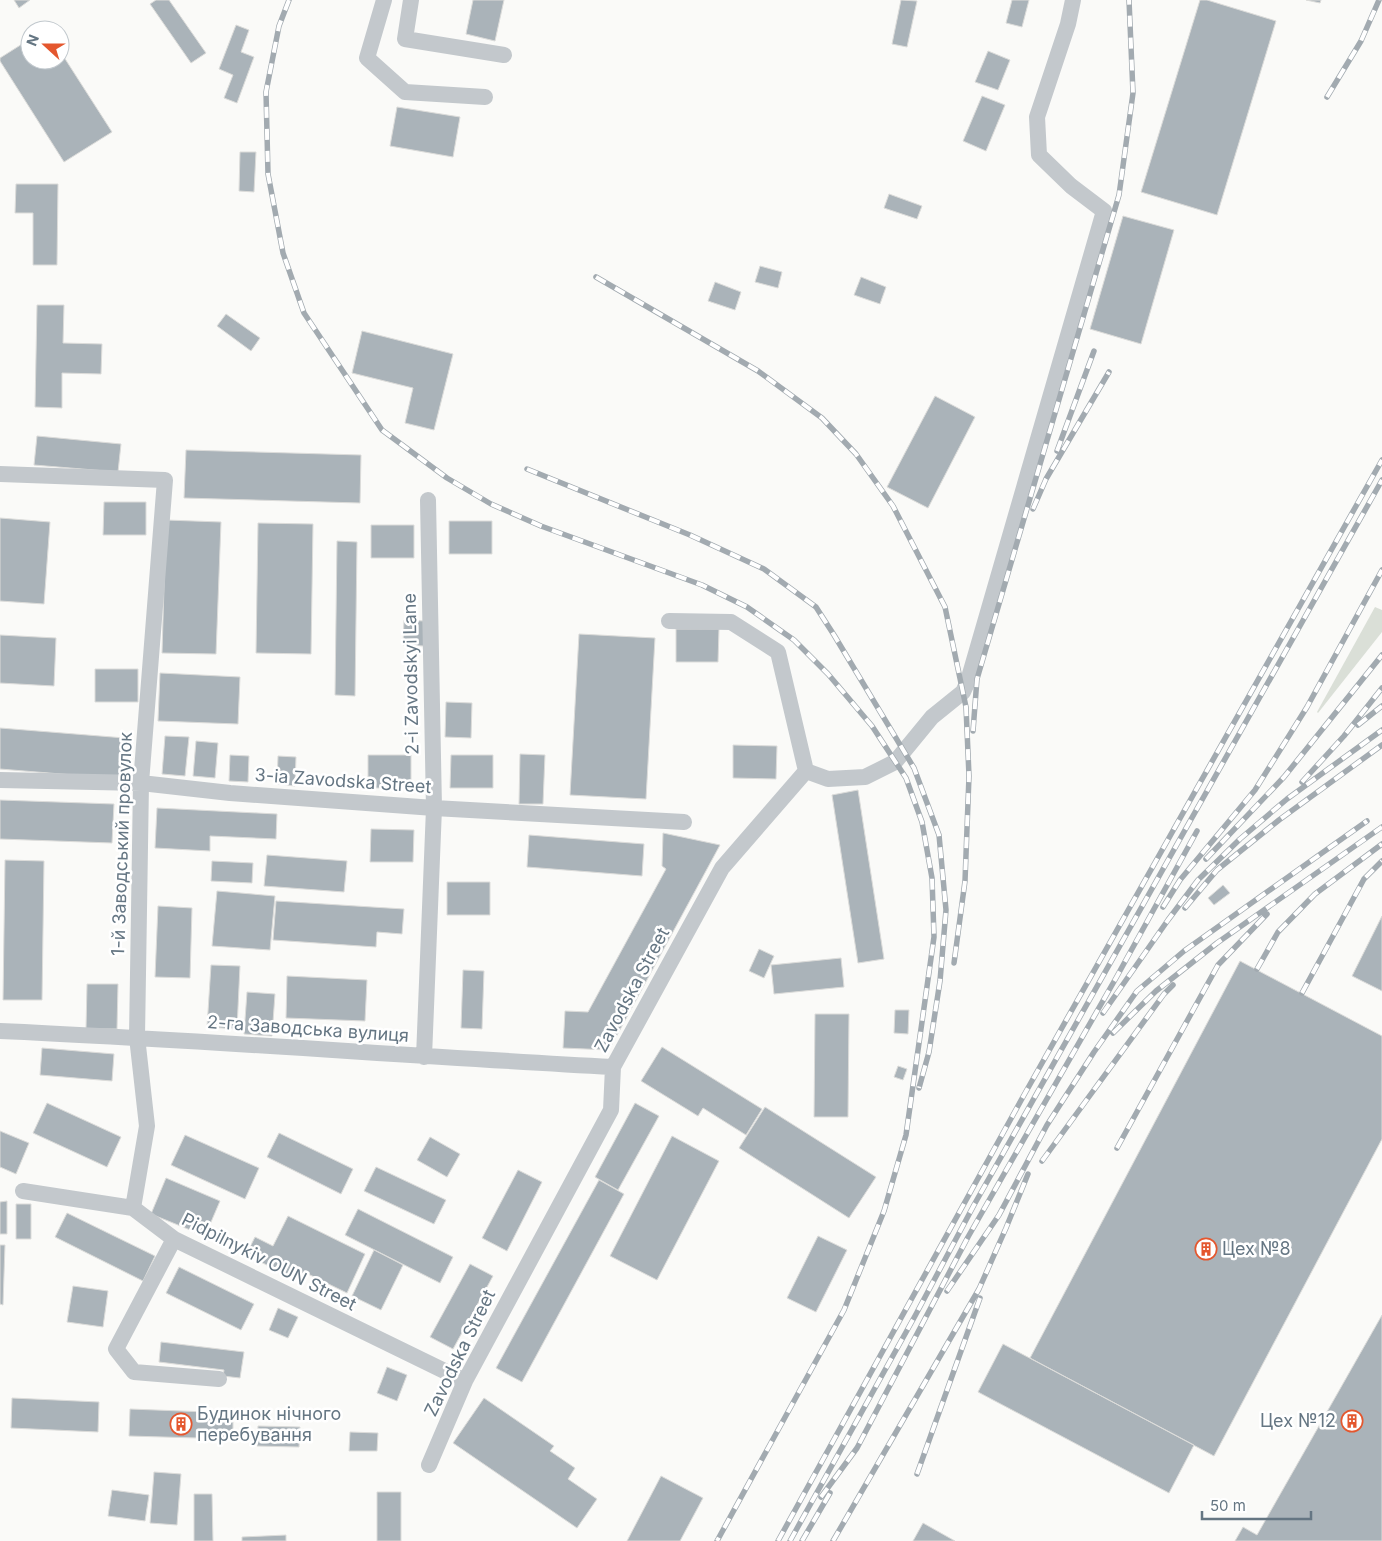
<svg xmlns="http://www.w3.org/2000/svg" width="1382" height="1541" font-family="Inter,sans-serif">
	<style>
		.green { fill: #dadfd7 }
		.building { fill: #aab3b9; stroke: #dcdcda }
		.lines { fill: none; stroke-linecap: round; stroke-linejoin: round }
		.minor { stroke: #c3c8cc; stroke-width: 16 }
		.rail-casing { stroke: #a2aab0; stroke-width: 5.5 }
		.rail { stroke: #fff; stroke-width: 4; stroke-dasharray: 11; stroke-linecap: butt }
		.labels { text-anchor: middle; stroke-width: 5; stroke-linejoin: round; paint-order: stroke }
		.street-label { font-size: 18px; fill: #657683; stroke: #fff }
		.poi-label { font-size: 18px; fill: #657683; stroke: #fff; text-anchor: start }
	</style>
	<rect width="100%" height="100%" fill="#fafaf8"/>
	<path class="green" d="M1375,607L1382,610V632L1318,713L1317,712Z"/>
	<path class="building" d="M14,0H30L19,8Z
		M156,0H169L206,53L191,63L150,4Z
		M473,0H504L495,41L466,34Z
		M901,0L917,1L907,47L892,44Z
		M1012,0H1029L1022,27L1006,23Z
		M1200,0H1207L1276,21L1217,215L1141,192Z
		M1306,0H1321L1320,3Z
		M236,25L249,30L241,52L254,57L237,103L224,98L233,75L219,69Z
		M30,39V60H60V51L112,132L64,162L0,61V58Z
		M988,51L1010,60L998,90L975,82Z
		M982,96L1005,105L986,151L963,141Z
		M397,107L460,117L453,157L390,146Z
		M240,152H256L254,192L239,191Z
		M16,184H58L57,265H33V213H15Z
		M889,194L922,206L917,219L884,208Z
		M1123,216L1174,230L1141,344L1090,329Z
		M760,266L782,272L778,288L755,282Z
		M861,277L886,287L880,304L854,295Z
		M715,282L741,292L735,310L708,301Z
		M37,305H64L63,343L102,344L101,374L62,373V408L35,407Z
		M226,314L260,338L251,351L217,326Z
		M362,331L453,354L434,430L405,423L413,388L352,373Z
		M935,396L975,417L928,508L887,487Z
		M37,436L121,444L118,472L34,465Z
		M186,450L361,455L360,503L184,498Z
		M104,502H146V535H103Z
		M0,518L50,522L44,604L0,601Z
		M166,520L221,522L216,654L162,653Z
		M449,521H492V554H449Z
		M258,523L313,524L311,654L256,653Z
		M371,525H414V558H371Z
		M337,541L357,542L355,696L335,695Z
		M404,620L424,621V646L403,645Z
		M676,629H719L718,662H676Z
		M579,634L655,638L646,799L570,795Z
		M0,635L56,638L54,686L0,683Z
		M95,669H138V702H95Z
		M160,673L240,677L238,724L158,721Z
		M446,702L472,703L471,738L445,737Z
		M0,728L125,738L122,779L0,769Z
		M165,736L189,737L185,776L162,774Z
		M196,741L218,743L215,778L193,776Z
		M733,745L777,746L776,779L733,778Z
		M520,754L545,755L543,804H519Z
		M230,755L249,756L248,782L229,781Z
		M368,755H411V788H368Z
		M451,755H493V788H450Z
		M278,756L296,757L295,786L277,784Z
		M858,790L884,959L858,963L832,795Z
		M0,800L114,804L112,843L0,839Z
		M157,808L277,814L276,839L210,836V851L155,848Z
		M371,829L414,830L413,862H370Z
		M663,833L720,845L609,1050L563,1048L565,1011L588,1012L666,869L662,866Z
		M529,835L644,844L642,876L527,867Z
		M267,855L347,861L344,892L264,886Z
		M5,860L44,861L42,1000H3Z
		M212,861L253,863L252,883L211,881Z
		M447,882H490V915H447Z
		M1223,885L1230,893L1214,905L1208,898Z
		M217,891L275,896L270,950L212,946Z
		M276,901L404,909L402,934L377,932L376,947L273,940Z
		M158,906L192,908L190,978L155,977Z
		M1382,916V991L1352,976Z
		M759,949L774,956L764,978L749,971Z
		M841,958L844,987L774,994L771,965Z
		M1240,961L1382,1036V1139L1214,1456L1030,1358Z
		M211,965L240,966L237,1029L207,1027Z
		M463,970L484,971L482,1029L461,1028Z
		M287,976L367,980L365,1021L286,1018Z
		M87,984H118L117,1029H86Z
		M247,992L275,994L272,1036L244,1034Z
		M895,1010H909L908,1034L894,1033Z
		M815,1014H849L848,1117H814Z
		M662,1047L762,1109L746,1135L703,1108L698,1116L641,1081Z
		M42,1048L114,1054L112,1081L40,1075Z
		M898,1066L907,1069L903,1080L894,1077Z
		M47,1103L121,1137L107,1167L33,1133Z
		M635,1103L659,1116L618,1190L595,1177Z
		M765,1107L876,1177L849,1218L739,1148Z
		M0,1131L29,1143L16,1174L0,1167Z
		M279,1133L353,1169L341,1194L267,1157Z
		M185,1135L259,1168L245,1199L171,1165Z
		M672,1136L719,1161L657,1280L610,1256Z
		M430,1137L460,1154L447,1177L417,1160Z
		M376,1167L446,1200L434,1224L364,1191Z
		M518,1170L542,1182L507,1251L482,1238Z
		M166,1178L220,1201L205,1236L151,1214Z
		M599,1180L624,1194L522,1382L496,1368Z
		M7,1201V1234H0V1202Z
		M16,1204H31V1239H16Z
		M358,1209L453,1257L440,1283L345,1235Z
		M67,1213L155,1256L143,1281L55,1237Z
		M288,1216L365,1254L347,1293L304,1272L300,1281L246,1255L255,1237L273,1246Z
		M818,1236L847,1250L816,1312L787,1298Z
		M0,1245H5L3,1305L0,1304Z
		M374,1250L403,1265L381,1310L352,1296Z
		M470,1264L493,1276L453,1349L430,1337Z
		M179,1267L254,1304L241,1330L166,1293Z
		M73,1286L108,1291L103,1327L67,1322Z
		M278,1308L298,1317L288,1338L269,1330Z
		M1382,1315V1541H1235L1243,1527L1257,1535Z
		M161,1342L244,1352L240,1378L223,1376L224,1370L159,1362Z
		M1003,1344L1194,1445L1169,1493L978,1392Z
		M387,1367L407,1375L397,1401L377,1393Z
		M12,1398L99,1402L98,1432L11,1428Z
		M484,1398L554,1446L550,1451L575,1468L568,1479L597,1499L577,1528L453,1443Z
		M130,1409L233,1413V1439L129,1436Z
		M258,1426L300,1427L299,1447L257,1446Z
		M350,1432L378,1433L377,1451H349Z
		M154,1472L181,1474L177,1525L150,1523Z
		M661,1476L703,1498L680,1541H627Z
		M112,1490L149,1495L145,1521L108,1516Z
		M377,1492H401V1541H377Z
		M194,1494H212L213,1541H194Z
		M923,1523L955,1541H913Z
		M286,1535V1541H242V1537Z"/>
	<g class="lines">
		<path class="minor" d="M384,0L367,58L405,92L485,97
			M411,0L405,39L504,55
			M0,474L165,480L141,783L137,1037L147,1126L133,1208
			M806,771L828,779L865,777L895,762L932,717L963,692L968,681L1104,211L1071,186L1039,155L1037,117L1068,24L1073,0
			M0,780L141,783L230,793L434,808L684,822
			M0,1031C204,1040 408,1056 613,1067
			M424,1057L434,808L428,500
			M23,1191L133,1208L174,1239L465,1381
			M174,1239L116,1349L134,1372L219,1379
			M429,1465L465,1381L611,1110L613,1067L722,868L806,771L778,652L731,622L669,621"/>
		<g class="rail-casing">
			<path id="rail" d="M289,0L279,26L266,92L268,174L283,253L304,313L382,430L447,478L491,504L541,526L702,585L747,607L794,640L828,674L872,726L906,778L922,822L932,878L934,937L906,1135L884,1211L844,1310L717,1541
				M1327,97L1361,41L1379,0
				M596,277L758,371L822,418L856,454L893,506L945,607L966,707L969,776L965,881L954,963
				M1057,451L1094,351
				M527,469L690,535L764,569L816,607L834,635L914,768L939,835L946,910L940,981L929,1052L919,1088
				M1033,509L1046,479L1109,372
				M1358,725L1382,706
				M973,731L977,679L1119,195L1133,93L1129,0
				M1302,782L1344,736L1382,688
				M1206,859L1284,777L1382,655
				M1163,907L1180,880L1255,790L1307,707L1382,570
				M1185,908L1217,870L1279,820L1382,745
				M1257,969L1278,932L1315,894L1382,844
				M1302,993L1364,879L1382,861
				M1103,1013L1168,920L1198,880L1240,839L1287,799L1382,730
				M1113,1033L1156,991L1217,943L1382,827
				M1117,1148L1218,965L1267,914
				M1042,1161L1164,994L1173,985
				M947,1291L999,1215L1047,1125L1094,1052L1137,991L1184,951L1367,821
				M917,1474L980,1298
				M821,1497L857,1448L968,1237L1116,978L1197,831
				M778,1541L1024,1095L1382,460
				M790,1541L915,1316L974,1205L1382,480
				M802,1541L830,1493
				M833,1541L979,1289L1006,1228L1028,1174"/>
		</g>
		<use href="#rail" class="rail"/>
	</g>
	<defs>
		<g id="building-ring" transform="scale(1.125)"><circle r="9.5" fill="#fff" stroke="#e4572e" stroke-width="1.5"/><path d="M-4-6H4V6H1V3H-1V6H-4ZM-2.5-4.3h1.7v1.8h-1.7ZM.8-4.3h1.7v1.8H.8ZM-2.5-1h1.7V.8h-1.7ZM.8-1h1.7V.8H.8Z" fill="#e4572e"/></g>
	</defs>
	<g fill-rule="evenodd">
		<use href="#building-ring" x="1206" y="1249"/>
		<use href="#building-ring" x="1352" y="1421"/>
		<use href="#building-ring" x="181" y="1424"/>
	</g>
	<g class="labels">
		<g class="street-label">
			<text transform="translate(411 674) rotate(-91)" y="6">2-i Zavodskyi Lane</text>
			<text transform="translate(343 781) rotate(4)" y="6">3-ia Zavodska Street</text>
			<text transform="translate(122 844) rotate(-88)" y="6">1-й Заводський провулок</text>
			<text transform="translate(632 990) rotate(-62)" y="6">Zavodska Street</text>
			<text transform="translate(308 1029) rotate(4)" y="6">2-га Заводська вулиця</text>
			<text transform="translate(269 1262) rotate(27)" y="6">Pidpilnykiv OUN Street</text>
			<text transform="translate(460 1353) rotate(-64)" y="6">Zavodska Street</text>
		</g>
		<g class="poi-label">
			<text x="1222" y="1255">Цех №8</text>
			<text x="197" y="1420">Будинок нічного<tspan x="197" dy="21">перебування</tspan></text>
			<text x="1336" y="1427" text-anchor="end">Цех №12</text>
		</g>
	</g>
	<g transform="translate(45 45) rotate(291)"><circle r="24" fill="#ffffff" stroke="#c1c8cd"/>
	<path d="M0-4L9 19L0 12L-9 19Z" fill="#e4572e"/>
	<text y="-8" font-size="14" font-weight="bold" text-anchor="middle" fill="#657683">N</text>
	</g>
	<path d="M1202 1511v8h109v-8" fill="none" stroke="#657683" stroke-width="2.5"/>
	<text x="1210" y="1511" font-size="15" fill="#657683" stroke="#ffffff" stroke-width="4" paint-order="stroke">50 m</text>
</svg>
